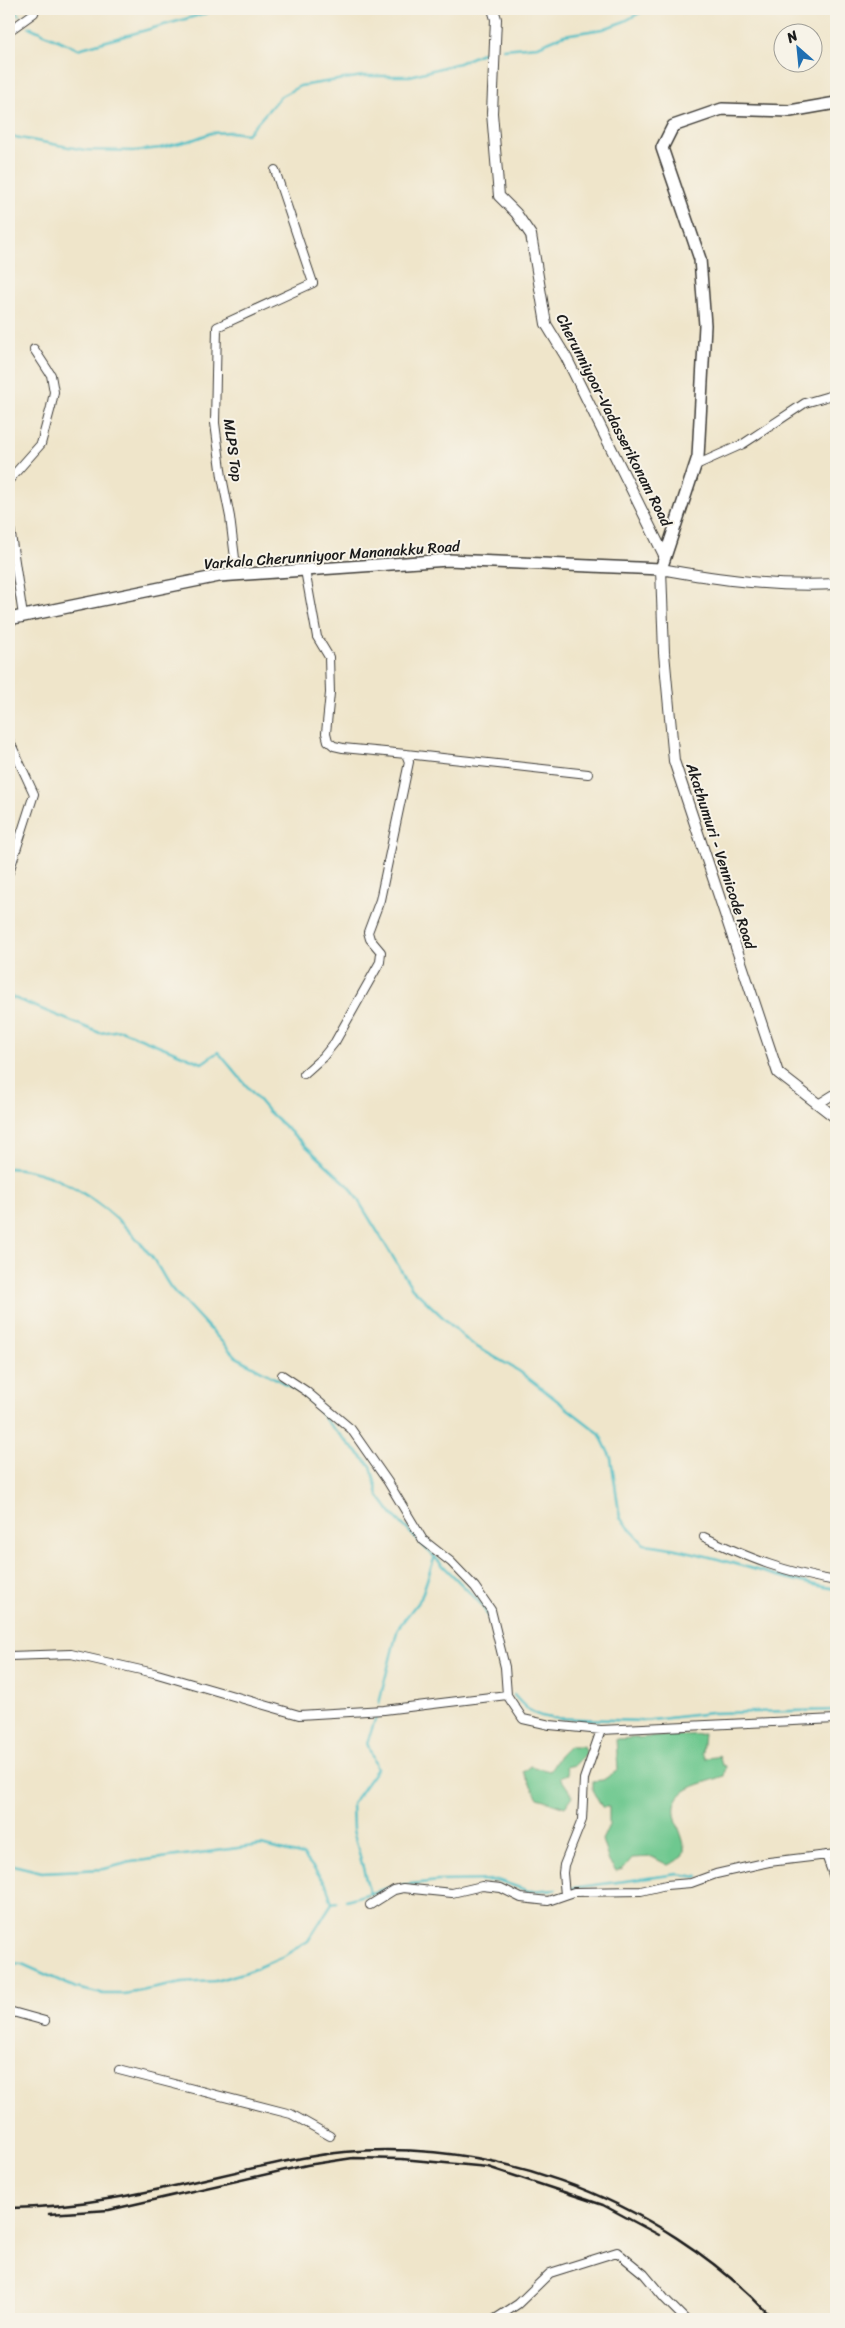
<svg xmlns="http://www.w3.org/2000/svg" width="845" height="2328" font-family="Sriracha,sans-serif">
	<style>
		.green { fill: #6ec88f; stroke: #457256 }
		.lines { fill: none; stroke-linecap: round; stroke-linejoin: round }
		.stream { stroke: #4fbec5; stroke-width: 2.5 }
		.minor-casing { stroke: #3c3a36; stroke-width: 10 }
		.tertiary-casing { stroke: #3c3a36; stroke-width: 12 }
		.secondary-casing { stroke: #3c3a36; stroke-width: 14 }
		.minor { stroke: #fff; stroke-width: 8 }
		.tertiary { stroke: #fff; stroke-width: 10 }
		.secondary { stroke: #fff; stroke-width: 11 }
		.rail { stroke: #1c1c1c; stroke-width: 2.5 }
		.labels { text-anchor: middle; stroke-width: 4; stroke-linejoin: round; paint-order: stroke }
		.street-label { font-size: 15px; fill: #1c1c1c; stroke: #f7f3e8 }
	</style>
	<rect width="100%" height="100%" fill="#f7f3e8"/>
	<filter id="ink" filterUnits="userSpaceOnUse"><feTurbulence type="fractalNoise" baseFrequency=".02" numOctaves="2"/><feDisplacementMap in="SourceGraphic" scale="10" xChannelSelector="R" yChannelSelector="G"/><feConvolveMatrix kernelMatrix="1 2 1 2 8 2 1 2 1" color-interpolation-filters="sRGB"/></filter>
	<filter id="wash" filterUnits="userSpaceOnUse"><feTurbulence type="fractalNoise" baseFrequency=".0096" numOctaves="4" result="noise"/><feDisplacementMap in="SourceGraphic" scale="20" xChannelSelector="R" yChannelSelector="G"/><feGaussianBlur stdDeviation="1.12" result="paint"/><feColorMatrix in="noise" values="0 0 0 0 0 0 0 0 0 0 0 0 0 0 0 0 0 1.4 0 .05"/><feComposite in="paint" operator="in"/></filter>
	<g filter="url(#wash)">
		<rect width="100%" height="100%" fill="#efe5ca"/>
		<path class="green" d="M704,1734L702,1753L705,1758L716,1757L719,1755L722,1765L726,1766L724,1776C712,1781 695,1784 685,1791C653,1815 710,1852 668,1865L652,1857L632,1858L623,1869L616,1871L609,1862L602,1840L609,1825V1807H602L592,1789V1781L603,1780L618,1770L616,1739Z
			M569,1746H583L586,1753L575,1765L566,1767L568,1774L560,1777L573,1796L565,1807L538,1798L523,1772L530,1766L550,1771L560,1755Z"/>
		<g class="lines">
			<path class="stream" d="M14,9L19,15
				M29,27L78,49L207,13L212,9
				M503,49L538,46L564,35L603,29L625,21L647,9
				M9,136L85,150L135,151L160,148L192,140L211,133L231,132L247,134L281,96L300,86L363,76H410L459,63L489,50
				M9,996L100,1033L121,1030L202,1063L218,1052L268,1111L350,1187L412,1288L470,1343L519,1371L599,1433L611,1458L620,1518L644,1544C710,1551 771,1579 836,1589
				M9,1168C64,1170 119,1214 151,1256C162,1270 167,1288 182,1299L236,1357L302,1393L317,1408L327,1422L371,1466L378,1495L392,1514L482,1605L490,1621
				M497,1651L502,1670
				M514,1695C526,1709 533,1716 552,1718L643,1721L711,1713L836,1710
				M379,1703L398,1628L421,1598L435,1556
				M786,1856L836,1850
				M9,1864L42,1872L104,1869L131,1862L261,1845L304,1856L326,1884L332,1903L337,1902
				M402,1885L438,1881L497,1880L529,1891L556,1889
				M572,1888L678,1874L698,1877
				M370,1894L353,1830L352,1804L377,1769L367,1743L376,1717
				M346,1900L392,1887
				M9,1963L22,1964L76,1988L102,1994H125L182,1983L215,1981L247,1972L282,1957L308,1941L332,1903"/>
		</g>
	</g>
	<g filter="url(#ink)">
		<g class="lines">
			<g class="minor-casing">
				<path id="minor" d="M9,31L34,13L35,9
					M696,465L743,444L805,403L836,394
					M9,480L41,444L51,407L54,392L51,375L34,349
					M9,521L23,616
					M237,575L230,517L222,477L215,423L217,327L313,283L275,170
					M9,740L34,794L9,872
					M406,754L588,774
					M304,1074L323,1057L335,1042L380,962L381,952L370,939L368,932L380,900L409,762L406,754L343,748L334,746L328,741L326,733L330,693L329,657L317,637L305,570
					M820,1103L836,1093
					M282,1375L306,1391L351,1429L388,1482L423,1540L451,1562L475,1587L491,1610L505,1667L507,1695
					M704,1537C751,1559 784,1572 836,1581
					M9,1656L71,1654L154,1673L299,1715L384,1710L507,1695L523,1719L550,1725L601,1730L836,1719
					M826,1855L836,1883
					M565,1895L563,1873L564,1865L582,1820L584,1779L601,1730
					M370,1905L394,1890L403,1888L452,1893L482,1886L501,1888L521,1898L548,1901L574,1892L641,1891L666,1885L691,1883L716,1874L769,1862L836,1854
					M9,2011L45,2021
					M119,2070L291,2114L330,2136
					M495,2319L518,2304L550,2273L617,2252L644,2274L665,2299L685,2319"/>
			</g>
			<g class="tertiary-casing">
				<path id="tertiary" d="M493,9L496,19L492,113L499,196L516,213L531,235L546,324L566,357L665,557
					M836,584C775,587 721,580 661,569L664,653L674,761L778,1073L836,1118"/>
			</g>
			<g class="secondary-casing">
				<path id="secondary" d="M9,619L219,576L448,560L661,569L698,457L705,325L700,259L662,148L673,126L722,109L790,111L836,103"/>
			</g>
			<use href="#minor" class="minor"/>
			<use href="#tertiary" class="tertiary"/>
			<use href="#secondary" class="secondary"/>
			<path class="rail" d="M9,2208C111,2208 208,2175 308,2157C473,2127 661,2196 773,2319
				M49,2214L109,2210L307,2165L353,2158L402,2159L488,2167L603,2205L659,2235"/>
		</g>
	</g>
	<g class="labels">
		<g class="street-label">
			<text transform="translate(614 420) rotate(63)" y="5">Cherunniyoor-Vadasserikonam Road</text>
			<text transform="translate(233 450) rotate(82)" y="5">MLPS Top</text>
			<text transform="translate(332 555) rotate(-4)" y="5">Varkala Cherunniyoor Mananakku Road</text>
			<text transform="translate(721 856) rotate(72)" y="5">Akathumuri - Vennicode Road</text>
		</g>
	</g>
	<rect width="845" height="2328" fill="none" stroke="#f7f3e8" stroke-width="30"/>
	<g transform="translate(798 48) rotate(333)"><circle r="24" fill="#f7f3e8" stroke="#9f9d96"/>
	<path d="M0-4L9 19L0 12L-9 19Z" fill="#1f6fb2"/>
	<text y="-8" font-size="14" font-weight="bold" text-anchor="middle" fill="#1c1c1c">N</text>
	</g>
</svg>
